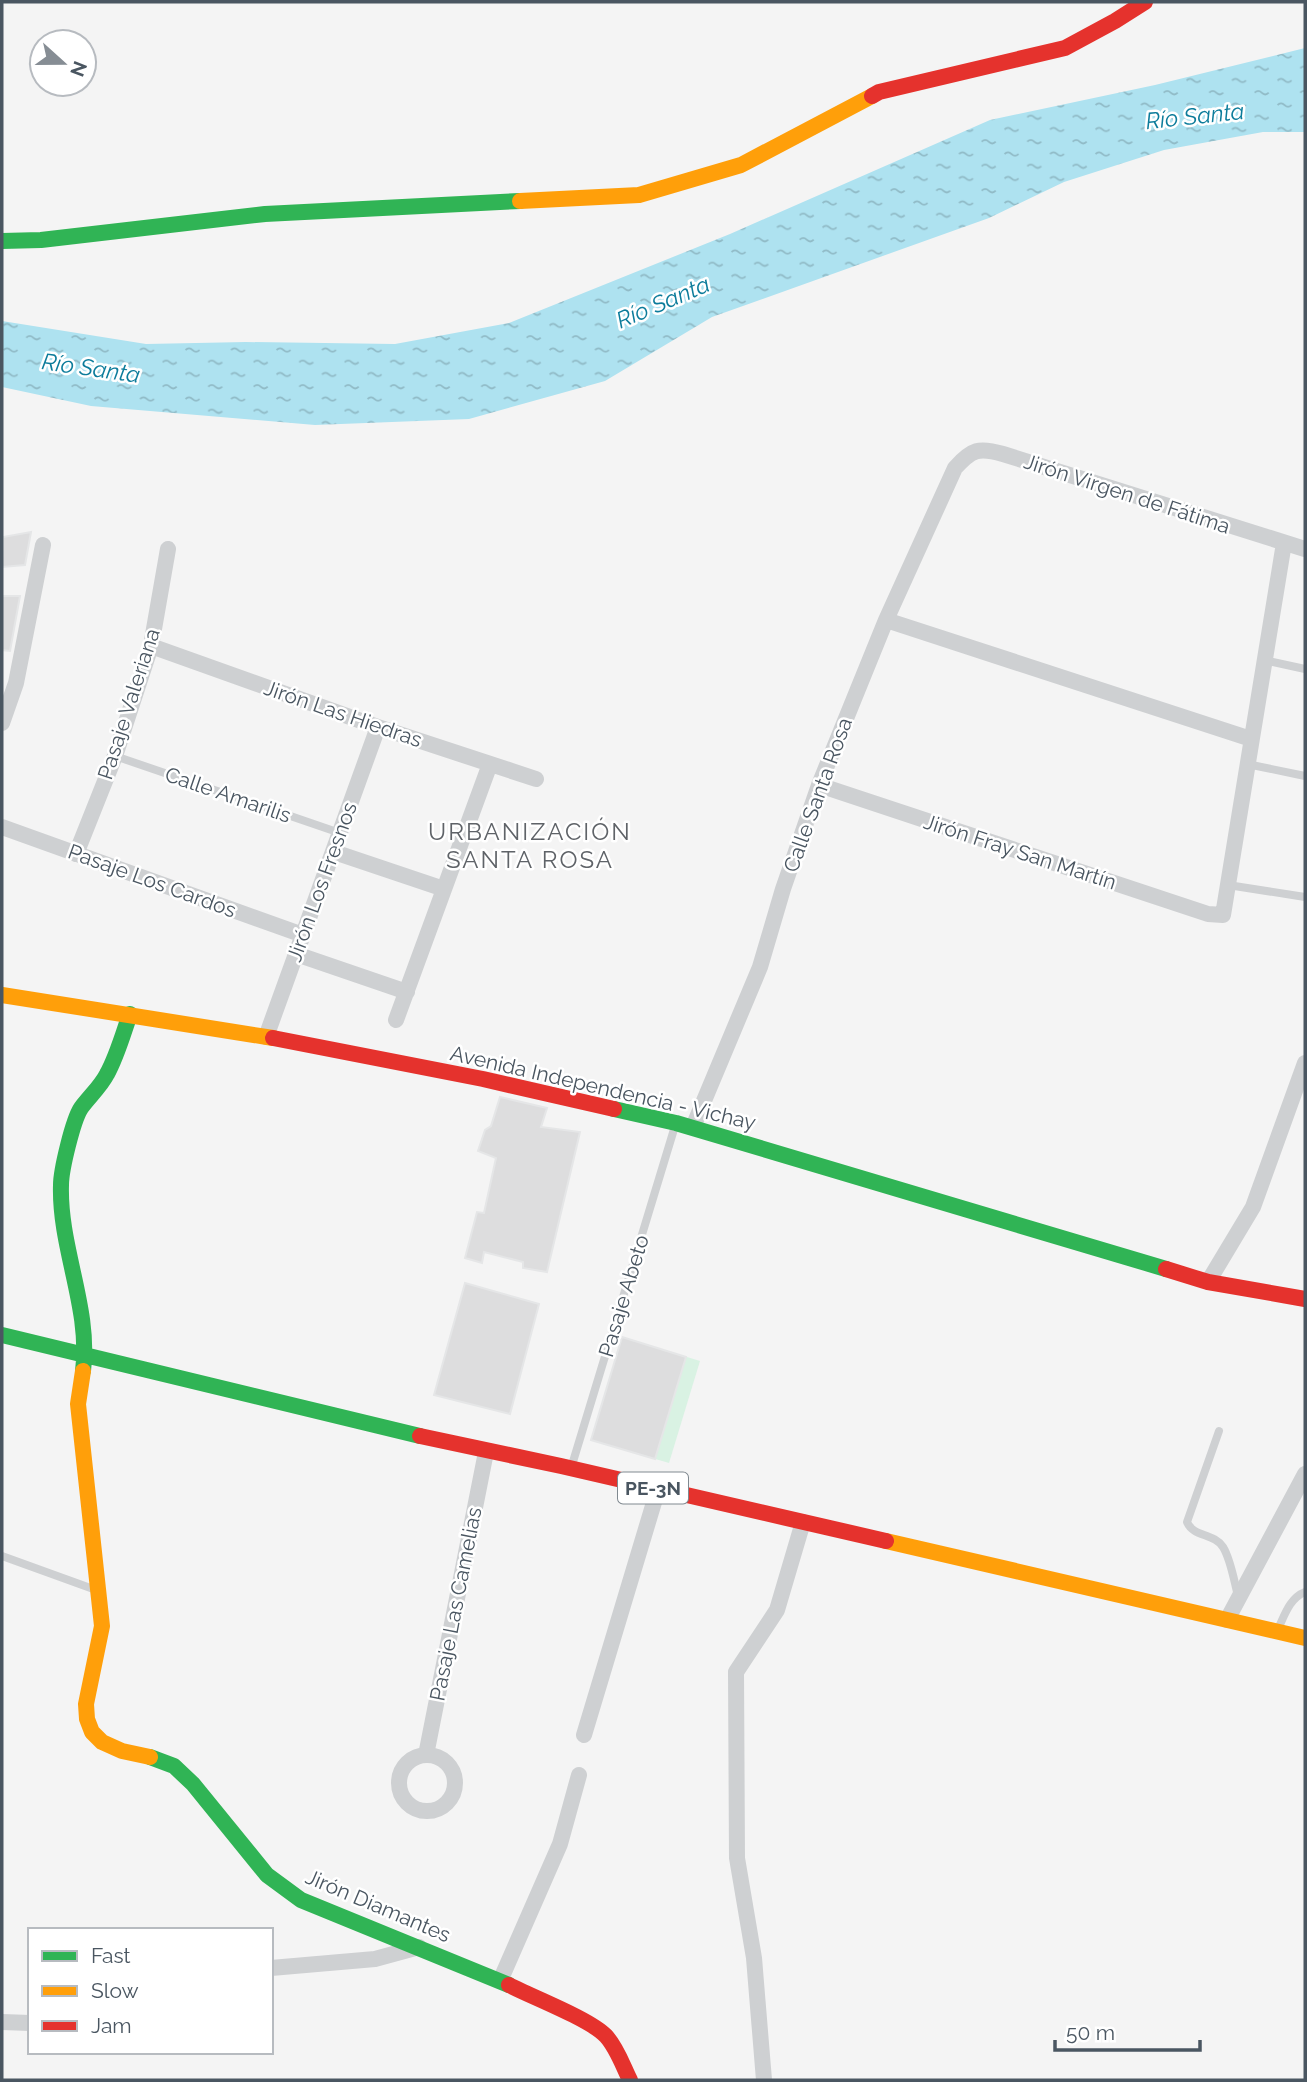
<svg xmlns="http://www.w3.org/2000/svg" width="1307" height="2082" font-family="Raleway,sans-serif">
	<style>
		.grass { fill: #d9f2e3 }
		.water { fill: url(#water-ripples) }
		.building { fill: #ddddde; stroke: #e5e6e7; stroke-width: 2 }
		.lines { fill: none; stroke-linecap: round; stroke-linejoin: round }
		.lane { stroke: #ced0d2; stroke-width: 8 }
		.street { stroke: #ced0d2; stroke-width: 16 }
		.fast { stroke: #30b455; stroke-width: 16 }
		.slow { stroke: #ff9f0a; stroke-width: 16 }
		.jam { stroke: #e5322d; stroke-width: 16 }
		.labels { text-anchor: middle; stroke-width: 5; stroke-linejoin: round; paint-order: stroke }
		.shield { fill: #fff; stroke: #808990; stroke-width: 2 }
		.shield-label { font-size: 19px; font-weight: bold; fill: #4a5661 }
		.street-label { font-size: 21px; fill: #4a5661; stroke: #fff }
		.water-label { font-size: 23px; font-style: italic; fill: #0c7c9b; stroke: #fff }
		.quarter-label { font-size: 24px; letter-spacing: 2px; fill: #5f6368; stroke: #fff }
	</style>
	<defs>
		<pattern id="water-ripples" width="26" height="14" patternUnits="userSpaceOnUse" patternTransform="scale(1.75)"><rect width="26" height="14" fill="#aee2f0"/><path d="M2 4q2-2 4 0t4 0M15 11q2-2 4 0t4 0" fill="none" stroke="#90bac6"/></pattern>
	</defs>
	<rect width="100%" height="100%" fill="#f4f4f4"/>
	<path class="grass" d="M622,1337L700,1361L669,1463L591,1440Z"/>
	<path class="water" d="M1305,48V132H1263L1164,150L1064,182L989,218L712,317L605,381L469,419L315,425L91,406L2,387V321L146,344L246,342L395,344L509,323L730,234L990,120L1155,85Z"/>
	<path class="building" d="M31,532L25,565L2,567L3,537Z
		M2,596H20L10,651L2,650Z
		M500,1097L547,1108L541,1127L580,1132L547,1272L523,1268V1262L484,1252L482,1263L465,1258L477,1212L484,1213L496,1158L478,1151L485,1130L491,1126Z
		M465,1283L539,1304L510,1414L434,1395Z
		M622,1337L686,1357L655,1459L591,1440Z"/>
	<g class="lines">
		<path class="lane" d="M1264,660L1305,669
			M115,756L340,833
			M1247,764L1305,776
			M1228,885L1305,897
			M1219,1431L1187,1522C1193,1537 1214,1533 1223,1547C1231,1560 1234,1581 1238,1596
			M572,1465L675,1126
			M2,1556L96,1590
			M1279,1627C1285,1614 1290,1598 1305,1592"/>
		<path class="street" d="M886,620L1251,739
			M151,646L378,727L536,779
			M2,723L16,683L43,545
			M819,785L1208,914L1223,915L1284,543
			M2,827L303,935
			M334,852L444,889
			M76,854L115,756L151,646L168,549
			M296,954L407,992
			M396,1020L490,764
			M266,1037L378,727
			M693,1127L760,967L783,889L819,785L886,620L955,468C972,449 979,447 1003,454L1305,549
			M1208,1282L1253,1207L1305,1063
			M1227,1620L1305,1474
			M584,1735L658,1489
			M426,1755L486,1452
			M399 1783a28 28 0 1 1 56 0a28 28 0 1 1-56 0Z
			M271,1968L375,1959L419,1947
			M500,1981L560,1844L579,1775
			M2,2022L30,2023
			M764,2080L754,1958L737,1858L736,1672L777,1610L803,1522"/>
		<path class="fast" d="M2,241L41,240L265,214L520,201
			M614,1109L676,1123L1166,1269
			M2,1335L420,1436
			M83,1371C91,1308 59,1248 61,1185C61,1170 73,1120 81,1108C89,1097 101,1086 107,1074C117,1056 123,1034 130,1014
			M150,1757L174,1766L193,1784L267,1875L301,1900L509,1985"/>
		<path class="slow" d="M520,201L639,195L741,165L872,96
			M2,995L273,1038
			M83,1371L78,1404L102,1626L86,1704L87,1719L92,1732L102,1742L122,1751L150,1757
			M886,1541L1305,1638"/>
		<path class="jam" d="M872,96L879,92L1065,48L1115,21L1145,2
			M273,1038L483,1079L614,1109
			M1166,1269L1208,1282L1305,1299
			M420,1436L561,1466L886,1541
			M509,1985C532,1997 590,2019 606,2036C617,2048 623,2066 630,2080"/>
	</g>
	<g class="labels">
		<rect class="shield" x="618" y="1472.5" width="70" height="31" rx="5"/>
		<g class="shield-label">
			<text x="653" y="1495">PE-3N</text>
		</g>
		<g class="street-label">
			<text transform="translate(1127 494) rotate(18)" y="7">Jirón Virgen de Fátima</text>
			<text transform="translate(129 704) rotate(-72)" y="7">Pasaje Valeriana</text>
			<text transform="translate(343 714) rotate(19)" y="7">Jirón Las Hiedras</text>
			<text transform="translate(228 795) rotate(19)" y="7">Calle Amarilis</text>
			<text transform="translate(818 795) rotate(-70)" y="7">Calle Santa Rosa</text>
			<text transform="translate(1020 852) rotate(18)" y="7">Jirón Fray San Martín</text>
			<text transform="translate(152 881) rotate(20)" y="7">Pasaje Los Cardos</text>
			<text transform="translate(322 882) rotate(-70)" y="7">Jirón Los Fresnos</text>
			<text transform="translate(603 1088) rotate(13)" y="7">Avenida Independencia - Vichay</text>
			<text transform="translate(624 1296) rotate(-73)" y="7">Pasaje Abeto</text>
			<text transform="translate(456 1604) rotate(-79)" y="7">Pasaje Las Camelias</text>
			<text transform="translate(378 1906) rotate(23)" y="7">Jirón Diamantes</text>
		</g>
		<g class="water-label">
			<text transform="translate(1195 116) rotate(-6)" y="8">Río Santa</text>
			<text transform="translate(663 302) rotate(-23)" y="8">Río Santa</text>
			<text transform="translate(91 368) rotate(8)" y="8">Río Santa</text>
		</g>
		<g class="quarter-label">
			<text x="530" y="840">URBANIZACIÓN<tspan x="530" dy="28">SANTA ROSA</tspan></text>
		</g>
	</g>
	<rect width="1307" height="2082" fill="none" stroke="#4a5661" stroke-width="7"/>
	<rect x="28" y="1928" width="245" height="126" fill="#ffffff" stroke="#b7bbc0" stroke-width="2"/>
	<rect x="42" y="1951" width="35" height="10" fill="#30b455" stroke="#b7bbc0" stroke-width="2"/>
	<text x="91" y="1963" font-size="21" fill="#4a5661">Fast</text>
	<rect x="42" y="1986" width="35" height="10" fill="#ff9f0a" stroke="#b7bbc0" stroke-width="2"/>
	<text x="91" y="1998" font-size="21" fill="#4a5661">Slow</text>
	<rect x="42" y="2021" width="35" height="10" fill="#e5322d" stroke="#b7bbc0" stroke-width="2"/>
	<text x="91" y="2033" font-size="21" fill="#4a5661">Jam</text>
	<g transform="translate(63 63) rotate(111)"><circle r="33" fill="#ffffff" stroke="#b7bbc0" stroke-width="2"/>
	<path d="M0-5L12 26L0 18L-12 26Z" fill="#868d94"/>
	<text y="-10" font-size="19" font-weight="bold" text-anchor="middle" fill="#4a5661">N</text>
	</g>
	<path d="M1055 2040v10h145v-10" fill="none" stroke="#4a5661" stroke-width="3.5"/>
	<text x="1066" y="2040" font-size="21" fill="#4a5661" stroke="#ffffff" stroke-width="5" paint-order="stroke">50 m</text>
</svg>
